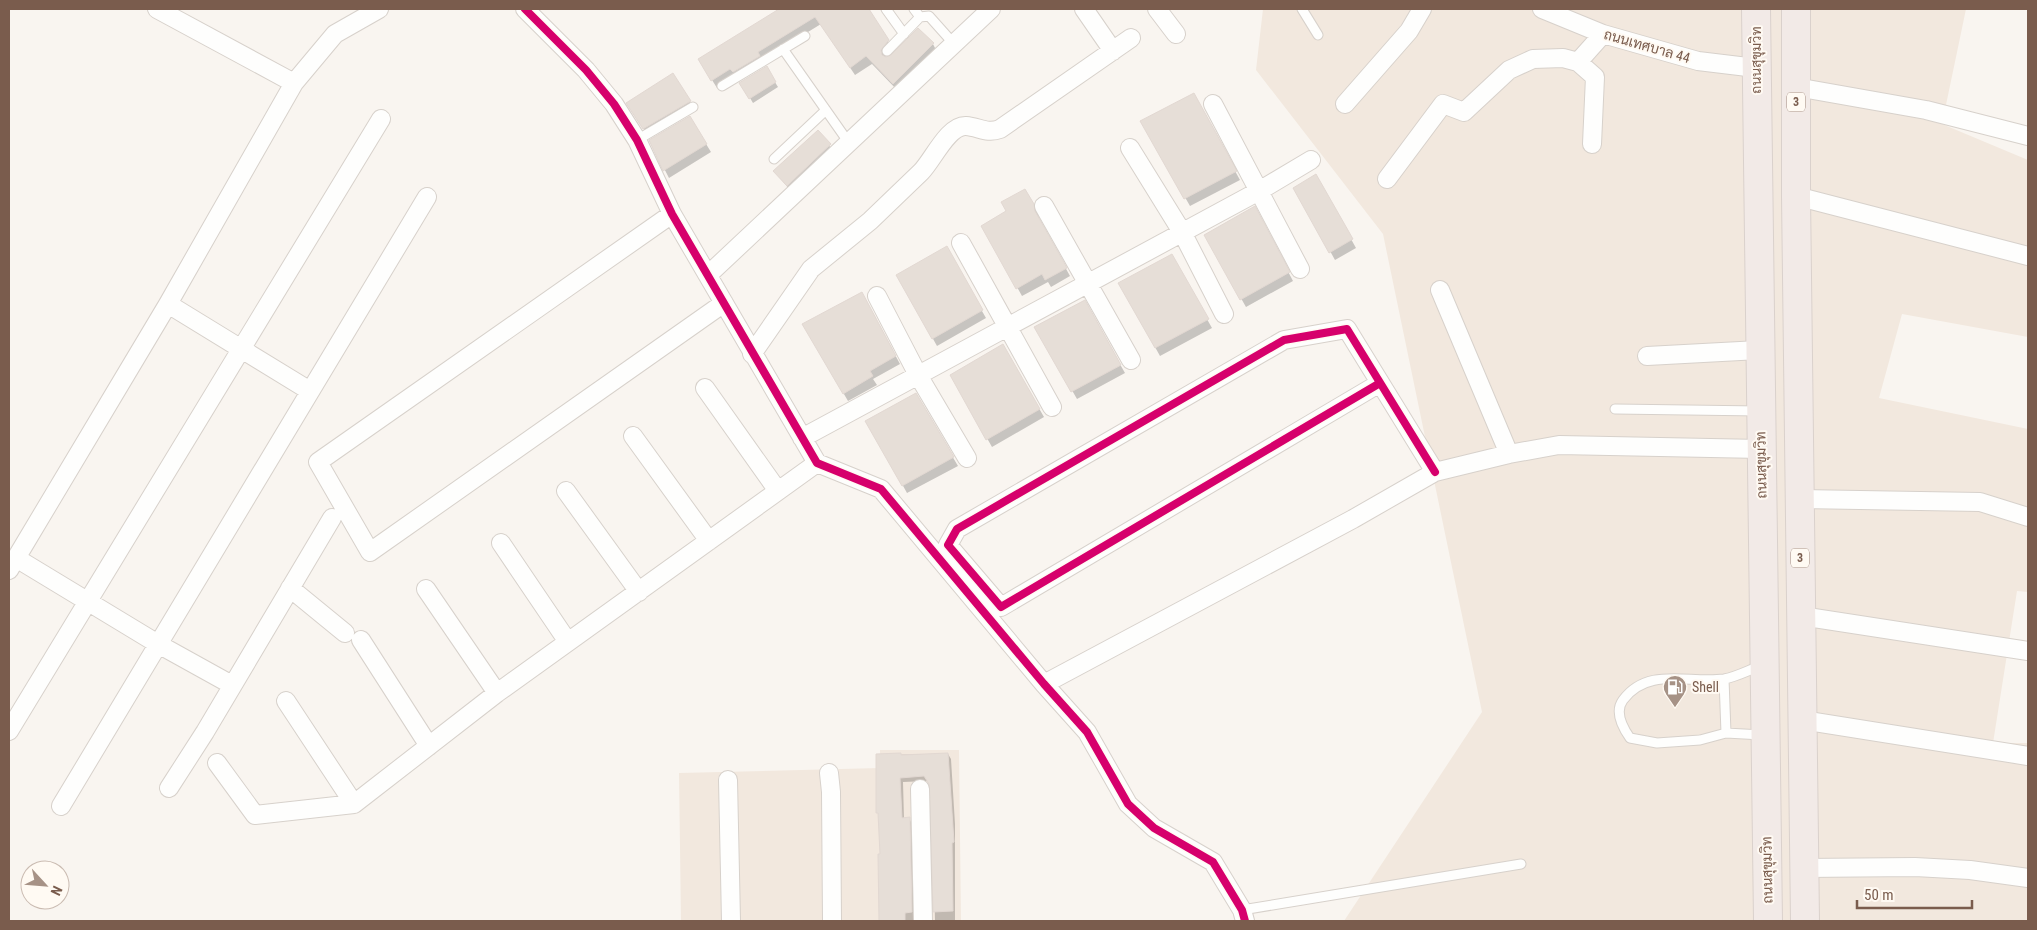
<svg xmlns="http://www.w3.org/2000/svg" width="2037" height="930" font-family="'Roboto Condensed',Sarabun,sans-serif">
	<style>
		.residential { fill: #f2e8de }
		.shadow { fill: #0003 }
		.building { fill: #e6ded7; stroke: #e2d8d2 }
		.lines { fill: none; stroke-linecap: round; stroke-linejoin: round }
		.lane-casing { stroke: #d7d1cb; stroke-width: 11 }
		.street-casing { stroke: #d7d1cb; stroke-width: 20 }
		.highway-casing { stroke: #dad1cc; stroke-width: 30 }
		.lane { stroke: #fefefd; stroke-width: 9 }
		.street { stroke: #fefefd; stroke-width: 18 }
		.highway { stroke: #f2eae7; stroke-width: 28 }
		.cycleway-casing { stroke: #fffaf3; stroke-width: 11 }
		.cycleway { stroke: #d6006c; stroke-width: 8 }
		.labels { text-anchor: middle; stroke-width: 4; stroke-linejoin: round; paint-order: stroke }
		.shield { fill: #fffaf3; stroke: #a28b7f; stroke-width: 1 }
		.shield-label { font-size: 12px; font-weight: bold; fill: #7a5c4d }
		.street-label { font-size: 14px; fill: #7a5c4d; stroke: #fffaf3 }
		.poi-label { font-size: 14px; fill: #7a5c4d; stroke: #fffaf3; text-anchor: start }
	</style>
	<rect width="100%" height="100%" fill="#f9f5f0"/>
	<path class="residential" d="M1263,9H1966L1942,124L2028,160V337L1902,314L1879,398L2028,429V592L2017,591L1993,743H2028V921H1344L1482,712L1383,234L1256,70Z
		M880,750H959L961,921H681L679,773L880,768Z"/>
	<path class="shadow" d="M782,9H867L893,49L885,57H892L933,44L937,52L898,91L872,64L855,75L821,24L717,88L699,59Z
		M766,68L778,87L753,103L741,83Z
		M1193,95L1240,180L1190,206L1142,122Z
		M689,101L694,109L648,136L632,111Z
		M690,118L711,152L669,178L650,141Z
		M818,132L835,153L792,193L775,171Z
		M1316,176L1356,248L1335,260L1295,188Z
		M1025,190L1038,214L1039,220L1070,276L1051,287L1048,282L1022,296L983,226L1008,211Z
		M1259,216L1293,281L1246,307L1205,235Z
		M946,248L986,318L937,346L898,276Z
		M1171,256L1212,328L1160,356L1120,284Z
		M866,301L900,364L873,379L877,385L848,401L804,325Z
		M1084,301L1125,373L1077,399L1036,328Z
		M1003,346L1044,417L992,447L951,375Z
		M916,395L958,466L907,493L867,421Z
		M948,754L951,759L955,824V921H935L932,789L928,781L903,782L904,819L909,818L912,824L914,921H880L879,856H881L880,816L878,813L877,755Z"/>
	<path class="building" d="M779,9H869L889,40L881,50L882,55L886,57L891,55L918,28L934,43L893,84L866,56L850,68L815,17L758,52L760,56L733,72L730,69L711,81L698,59Z
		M767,66L776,82L749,99L739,83Z
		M673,73L691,101L643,129L626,103Z
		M1194,93L1237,171L1184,199L1140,121Z
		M690,116L707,144L663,171L649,140Z
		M818,130L831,144L787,186L773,171Z
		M1316,174L1353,239L1329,253L1293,188Z
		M1025,189L1034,204L1035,211L1067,268L1045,280L1042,274L1016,289L981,226L1006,211L1001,202Z
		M1255,206L1290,272L1240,300L1204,235Z
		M947,246L983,310L932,339L896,275Z
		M1172,254L1209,319L1155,348L1118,283Z
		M862,292L896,356L870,371L873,376L843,394L802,324Z
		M1085,300L1121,365L1071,392L1034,327Z
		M1003,344L1040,409L986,440L950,375Z
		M916,393L954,457L902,486L865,421Z
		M901,753V755L948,753L954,842L952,843L953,911L933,912L929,784L924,776L900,778L902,818L910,817L912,912L905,913V921H879L878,854H880L878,813H876V754Z"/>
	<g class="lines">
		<g class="lane-casing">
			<path id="lane" d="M886,9L904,34
				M914,9L920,17
				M1302,9L1318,35
				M783,49L849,143
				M887,51L920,17L929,16L954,44
				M722,86L805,36
				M637,140L693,107
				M774,159L826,110
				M1615,409L1760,411
				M1760,666C1749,670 1736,677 1724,679C1689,684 1648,666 1623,700C1614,712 1623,728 1630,738L1657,743L1700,740L1726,733L1762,735
				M1724,679L1726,733
				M1242,910L1521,864"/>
		</g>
		<g class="street-casing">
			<path id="street" d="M157,9L294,83
				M525,9L586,70L614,104L637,140L672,214L817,463L881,489L1044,684L1087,732L1128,804L1154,828L1213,862L1242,910L1245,921
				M1084,9L1113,51
				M1157,9L1176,34
				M1542,9L1603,34L1698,61L1756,68
				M1578,62L1603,34
				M1796,87L1926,110L2028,136
				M1213,104L1300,269
				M1345,104L1409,31L1422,9
				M1130,148L1182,232L1224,314
				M1387,179L1443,104L1464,112L1509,70L1533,59L1563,58L1578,62L1595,77L1592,144
				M1796,196L2028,256
				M1044,206L1131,360
				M672,214L318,462L370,552L724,303
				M961,243L1052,407
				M708,275L991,9
				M1440,290L1509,454
				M877,296L918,375L967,458
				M168,304L310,391
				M752,354L811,269L870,221L921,172C933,160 948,125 966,126C979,127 987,134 1000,129L1131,38
				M1647,356L1759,350
				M1380,383L1001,607L948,545L957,529L1284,340L1347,329L1435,472
				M705,388L778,491
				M633,436L709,541
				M802,438L1259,191L1311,160
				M566,491L639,592
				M1800,499L1980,502L2028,517
				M501,543L568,642
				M16,558L158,644L232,685
				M9,570L168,304L294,83L335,34L379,9
				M290,588L345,633
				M426,589L497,693
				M1801,616L2028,651
				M361,640L429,746
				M1044,684L1353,519L1435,472L1509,454L1559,445L1761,449
				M286,701L354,804
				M1802,720L2028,756
				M9,731L381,119
				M217,763L255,815L354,804L497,693L817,463
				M829,773L831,792L832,921
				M728,780L731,921
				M169,788L205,732L332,518
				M920,789L923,921
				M61,806L427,197
				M1804,868L1915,867L1970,870L2028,878"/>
		</g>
		<g class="highway-casing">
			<path id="highway" d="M1756,9L1768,921
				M1796,9V196L1805,921"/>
		</g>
		<use href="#lane" class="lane"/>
		<use href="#street" class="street"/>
		<use href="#highway" class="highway"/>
		<g class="cycleway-casing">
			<path id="cycleway" d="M525,9L586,70L614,104L637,140L672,214L817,463L881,489L1044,684L1087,732L1128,804L1154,828L1213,862L1242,910L1245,921
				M1380,383L1001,607L948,545L957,529L1284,340L1347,329L1435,472"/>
		</g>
		<use href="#cycleway" class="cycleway"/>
	</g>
	<defs>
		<g id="fuel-pin" transform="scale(1.25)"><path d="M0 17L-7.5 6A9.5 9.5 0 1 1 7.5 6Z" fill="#a69286" stroke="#fffaf3"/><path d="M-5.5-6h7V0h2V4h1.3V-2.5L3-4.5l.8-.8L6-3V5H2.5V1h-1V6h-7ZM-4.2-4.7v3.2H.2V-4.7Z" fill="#fff"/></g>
	</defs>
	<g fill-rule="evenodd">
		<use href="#fuel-pin" x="1675" y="687"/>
	</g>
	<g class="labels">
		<g class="shield">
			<rect x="1787" y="92.5" width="18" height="19" rx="4"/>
			<rect x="1791" y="548.5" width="18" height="19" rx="4"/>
		</g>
		<g class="shield-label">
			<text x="1796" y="106">3</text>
			<text x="1800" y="562">3</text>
		</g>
		<g class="street-label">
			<text transform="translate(1647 46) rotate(16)" y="5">ถนนเทศบาล 44</text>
			<text transform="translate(1756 60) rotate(-90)" y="5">ถนนสุขุมวิท</text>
			<text transform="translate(1761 465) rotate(-91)" y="5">ถนนสุขุมวิท</text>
			<text transform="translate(1767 870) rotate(-91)" y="5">ถนนสุขุมวิท</text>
		</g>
		<g class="poi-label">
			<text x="1692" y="692">Shell</text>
		</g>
	</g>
	<rect width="2037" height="930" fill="none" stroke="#7a5c4d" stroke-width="20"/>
	<g transform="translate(45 885) rotate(116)"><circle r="24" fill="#fffaf3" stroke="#cabbb1"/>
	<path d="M0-4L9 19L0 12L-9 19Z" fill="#a69286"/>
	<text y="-8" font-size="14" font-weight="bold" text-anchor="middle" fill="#7a5c4d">N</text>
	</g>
	<path d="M1857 900v8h115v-8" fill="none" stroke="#7a5c4d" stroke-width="2.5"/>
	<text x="1864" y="900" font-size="15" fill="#7a5c4d" stroke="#fffaf3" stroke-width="4" paint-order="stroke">50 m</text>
</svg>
